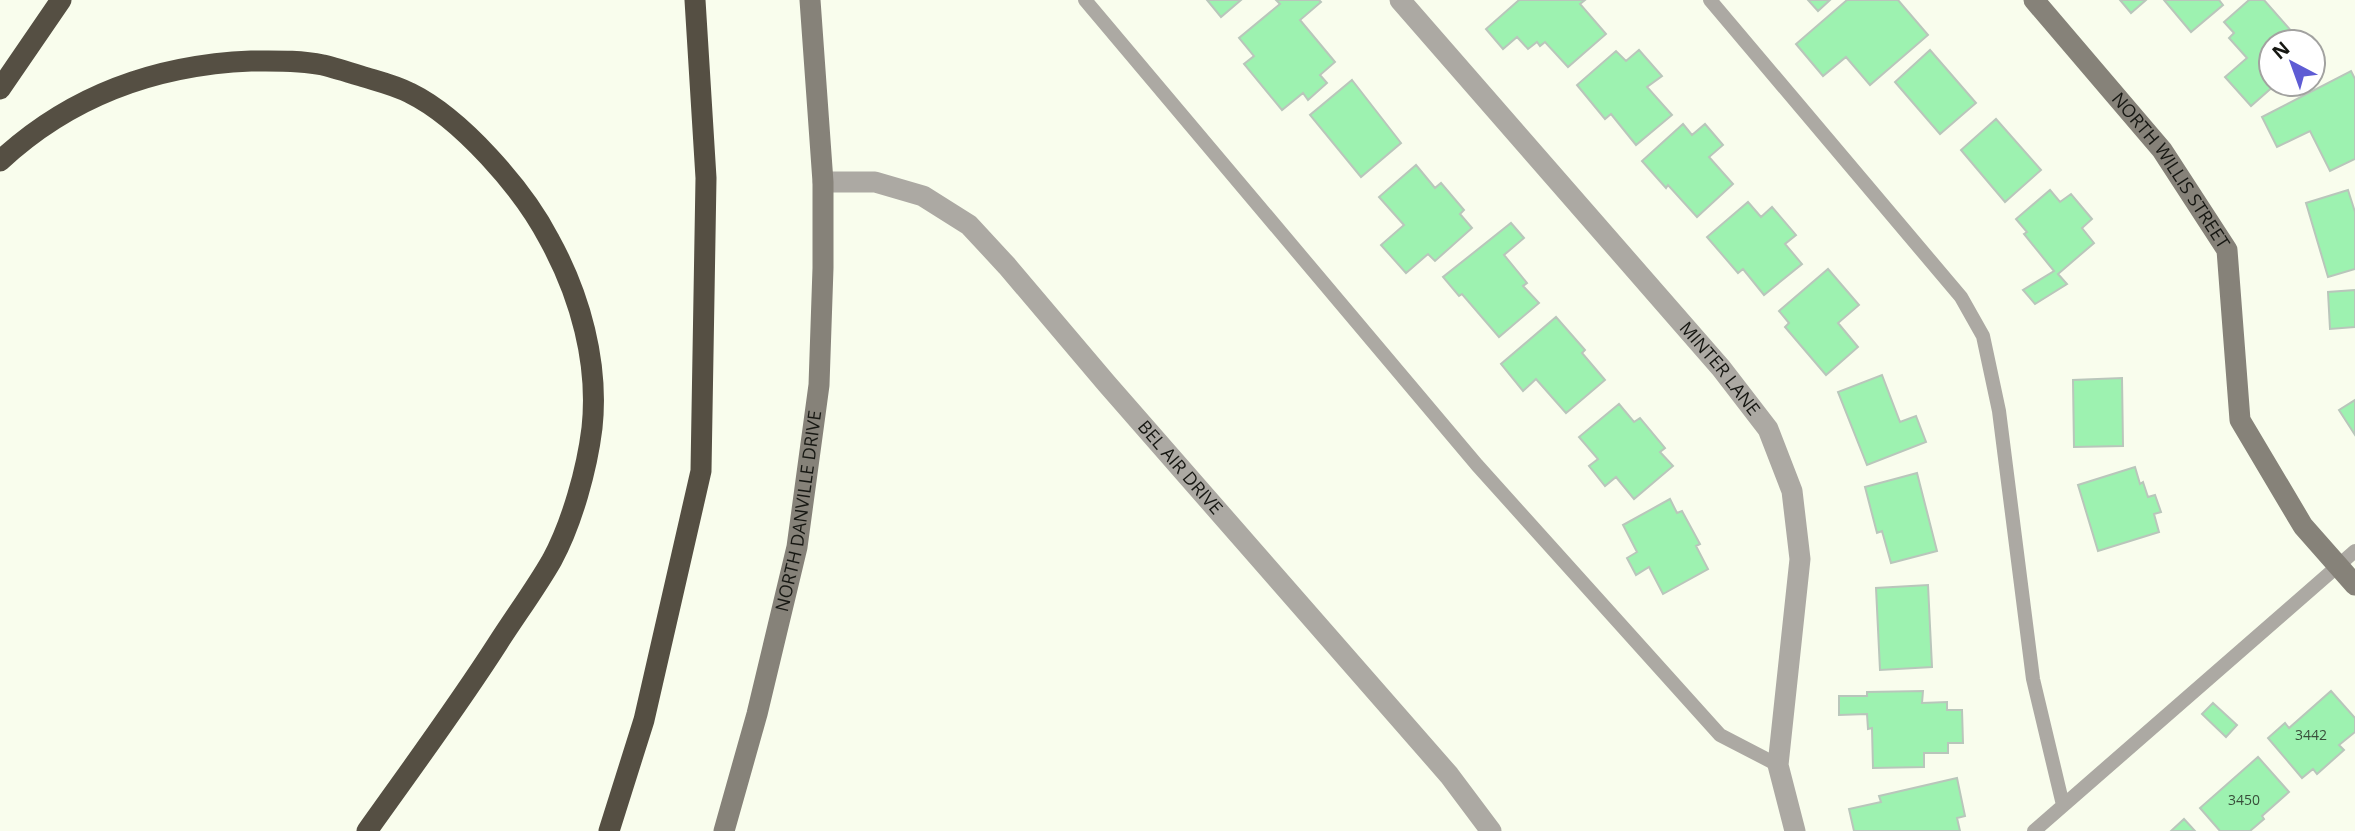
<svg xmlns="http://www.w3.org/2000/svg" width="2355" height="831" font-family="'Open Sans',sans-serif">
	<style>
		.building { fill: #9df2b0; stroke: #b9c6bb; stroke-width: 2 }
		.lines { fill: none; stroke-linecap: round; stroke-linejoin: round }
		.lane { stroke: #aca9a3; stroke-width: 14 }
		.street { stroke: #aca9a3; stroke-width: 21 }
		.secondary { stroke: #868279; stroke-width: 21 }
		.highway { stroke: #554f43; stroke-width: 21 }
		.labels { text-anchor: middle; stroke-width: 5; stroke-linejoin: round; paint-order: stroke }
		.number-label { font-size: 14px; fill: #384e3a }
		.street-label { font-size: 18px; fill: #161712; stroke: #fff }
	</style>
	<rect width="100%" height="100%" fill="#f9fded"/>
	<path class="building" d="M1207,0H1241L1221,17Z
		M1276,0H1319L1321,2L1300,20L1335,62L1320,75L1327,83L1308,100L1303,93L1282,110L1244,64L1254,56L1239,38L1280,4Z
		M1519,0H1585L1580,4L1606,34L1568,67L1545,42L1540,46L1537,42L1528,49L1517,37L1503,49L1486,29Z
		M1808,0H1830L1818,11Z
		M1847,0H1898L1928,35L1870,85L1846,57L1823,76L1796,44Z
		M2120,0H2146L2131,13Z
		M2164,0H2219L2223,5L2191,32Z
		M2249,0H2264L2301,42H2271V84H2276L2251,106L2225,77L2247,58L2229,38L2234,33L2224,22Z
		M1639,50L1662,76L1647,87L1672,115L1636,145L1611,114L1605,119L1577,85L1616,51L1626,61Z
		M1930,50L1976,103L1940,134L1895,82Z
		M2351,71L2355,79V159L2330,171L2310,131L2277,147L2262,117Z
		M1352,80L1401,143L1361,177L1310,115Z
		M1996,119L2041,170L2005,202L1961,150Z
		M1683,124L1692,135L1705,124L1723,145L1709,157L1733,184L1697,217L1668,185L1666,188L1642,161Z
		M1416,165L1435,188L1441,183L1464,210L1460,214L1472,228L1435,261L1428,254L1406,273L1381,245L1404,225L1379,197Z
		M2050,190L2060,202L2071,194L2092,219L2082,228L2094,243L2058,274L2067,284L2035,304L2023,290L2054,271L2024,234L2027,232L2016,219Z
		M2348,190L2355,212V269L2328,277L2306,203Z
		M1748,202L1761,217L1772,207L1796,235L1785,244L1802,264L1764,295L1743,269L1738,273L1707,237Z
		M1511,223L1524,238L1504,255L1527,283L1523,286L1539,303L1499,337L1462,294L1459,296L1443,277Z
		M1828,269L1859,305L1838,323L1858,347L1826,375L1785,327L1789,323L1779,311Z
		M2355,290V327L2330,329L2328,292Z
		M1556,317L1585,350L1582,353L1605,380L1566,413L1536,379L1523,391L1501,364Z
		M1882,375L1900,422L1916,416L1926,442L1867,465L1838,392Z
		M2122,378L2123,446L2074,447L2073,380Z
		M2355,400V435L2339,410Z
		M1619,404L1634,422L1640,418L1665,448L1660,452L1673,466L1634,499L1616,477L1605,486L1589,466L1598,459L1579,437Z
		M2135,467L2140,484L2143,482L2148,497L2155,495L2161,512L2154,514L2159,532L2098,551L2078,485Z
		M1917,473L1937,551L1891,563L1882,531L1877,533L1865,487Z
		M1670,499L1677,513L1682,511L1700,544L1696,546L1708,569L1663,594L1649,567L1636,575L1627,558L1637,552L1623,525Z
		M1928,585L1932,667L1880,670L1876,588Z
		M1923,691L1922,703L1947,702V710H1962L1963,743H1948V753H1924V767L1873,768L1872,728L1868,729L1867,714L1839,715V696H1867V692Z
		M2331,691L2355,718V732L2339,745L2344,750L2317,774L2313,769L2302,778L2268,738L2285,723L2289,728Z
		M2213,703L2237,725L2226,737L2202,714Z
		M2258,757L2289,792L2262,816L2264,819L2250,831H2220L2200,808Z
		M1957,778L1965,816L1957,818L1960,831H1854L1849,809L1881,802L1879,796Z
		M2184,819L2195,831H2171Z"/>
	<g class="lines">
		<path class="lane" d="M1085,0L1477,465L1720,735L1778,765
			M1710,0L1961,297L1983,336L1999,411L2033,679L2063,805
			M2034,831L2355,551"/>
		<g class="street">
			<path id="s1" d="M1400,0L1721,368L1768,429L1792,491L1800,559L1778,765L1795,831"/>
			<path id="s2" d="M823,182H875L923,196L969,225L1007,266L1107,384L1449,775L1491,831"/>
		</g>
		<g class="secondary">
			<path id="s3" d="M2034,0L2162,150L2227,250L2240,420L2303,526L2355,585"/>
			<path id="s4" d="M724,831L757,714L797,547L819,385L823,268V182L810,0"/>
		</g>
		<path class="highway" d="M0,89L61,0
			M0,161C71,95 155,65 251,61C274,61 299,60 323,65C335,68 348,72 361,76C377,81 395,85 410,93C461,118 523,189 549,239C580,295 599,363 592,428C587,469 572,523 552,560C536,588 516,615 498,643C457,707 411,769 367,831
			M609,831L644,720L701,471L706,178L695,0"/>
	</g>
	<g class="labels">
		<g class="number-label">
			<text x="2311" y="740">3442</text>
			<text x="2244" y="805">3450</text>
		</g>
		<g class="street-label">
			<text dy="6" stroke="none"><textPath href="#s3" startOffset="219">NORTH WILLIS STREET</textPath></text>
			<text dy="6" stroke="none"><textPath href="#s1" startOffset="488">MINTER LANE</textPath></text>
			<text dy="6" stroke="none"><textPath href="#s2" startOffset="478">BEL AIR DRIVE</textPath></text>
			<text dy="6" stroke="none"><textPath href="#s4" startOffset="329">NORTH DANVILLE DRIVE</textPath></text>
		</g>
	</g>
	<g transform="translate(2292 63) rotate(319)"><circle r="33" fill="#ffffff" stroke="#a2a2a0" stroke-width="2"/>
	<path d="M0-5L12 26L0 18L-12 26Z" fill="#5e5cd4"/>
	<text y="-10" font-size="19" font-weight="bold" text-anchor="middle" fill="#161712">N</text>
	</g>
</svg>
